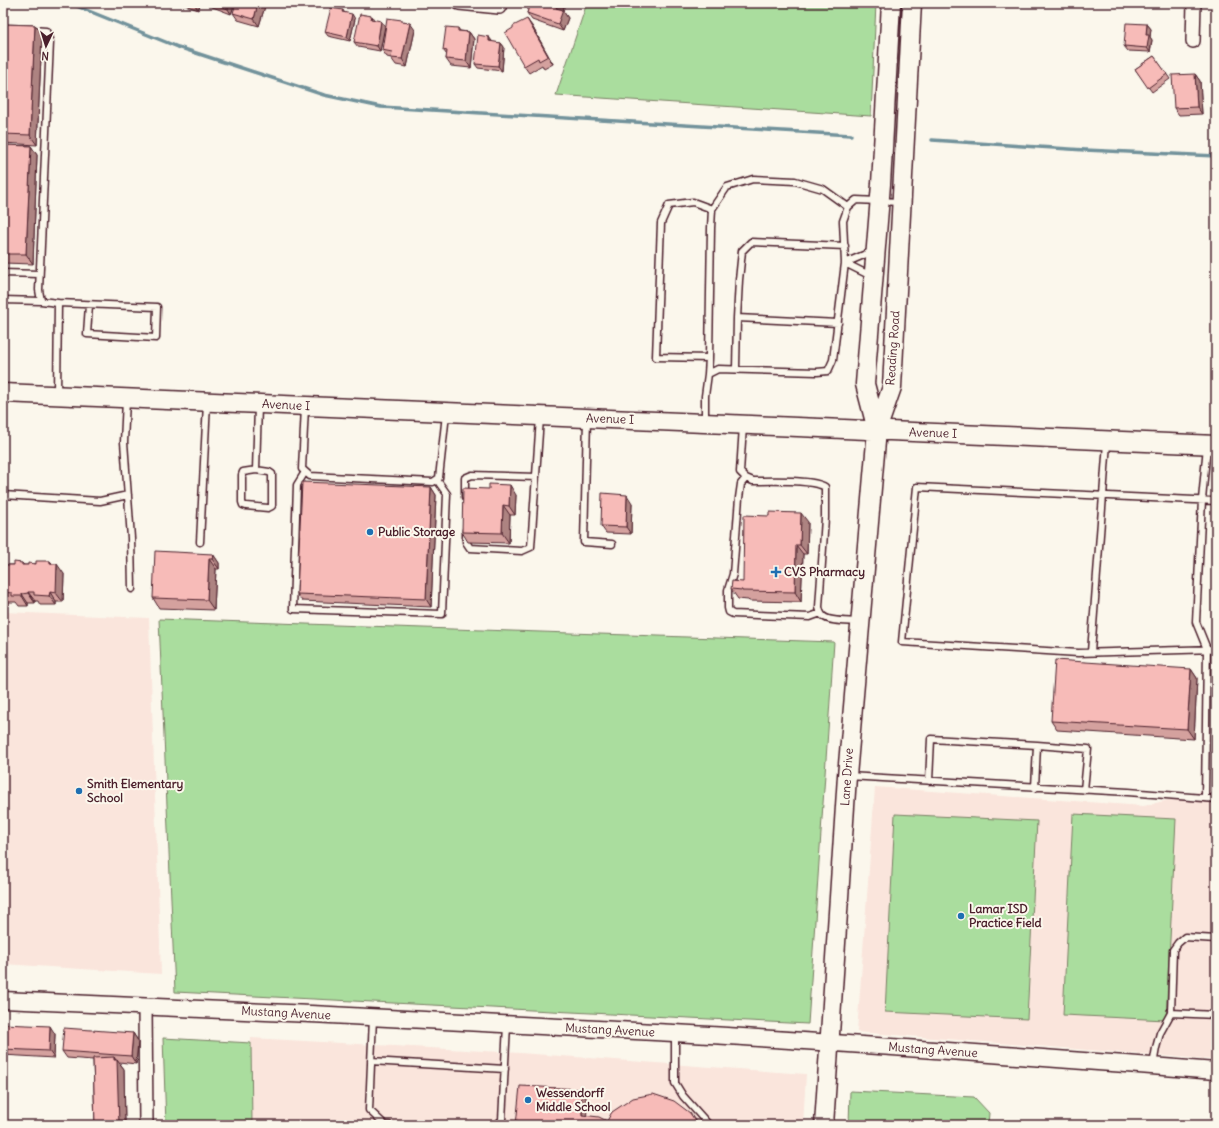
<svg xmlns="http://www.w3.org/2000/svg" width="1219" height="1128" font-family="Delius,sans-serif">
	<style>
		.built { fill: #fae5dc }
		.green { fill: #aadd9e; stroke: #7a7e64 }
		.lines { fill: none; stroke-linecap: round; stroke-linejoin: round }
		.stream { stroke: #72929b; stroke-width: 3.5 }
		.service-casing { stroke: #4a1f2b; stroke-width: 9 }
		.minor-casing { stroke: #4a1f2b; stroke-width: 16 }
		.tertiary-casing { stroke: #4a1f2b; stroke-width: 19 }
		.secondary-casing { stroke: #4a1f2b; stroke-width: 21 }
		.service { stroke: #fbf7ec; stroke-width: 6 }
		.minor { stroke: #fbf7ec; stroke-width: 13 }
		.tertiary { stroke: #fbf7ec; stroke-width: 16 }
		.secondary { stroke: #fbf7ec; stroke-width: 18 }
		.wall { fill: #d4a19e; stroke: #4a1f2b }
		.shaded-wall { fill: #ad8381; stroke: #4a1f2b }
		.building { fill: #f7bbb8; stroke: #4a1f2b }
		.poi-dot { fill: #1f6fb2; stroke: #fbf7ec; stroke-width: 1.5 }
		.labels { text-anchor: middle; stroke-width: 4; stroke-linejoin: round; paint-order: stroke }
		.street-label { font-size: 12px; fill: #4a1f2b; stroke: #fbf7ec }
		.poi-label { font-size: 12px; font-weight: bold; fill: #4a1f2b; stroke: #fbf7ec; text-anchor: start }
	</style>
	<rect width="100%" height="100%" fill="#fbf7ec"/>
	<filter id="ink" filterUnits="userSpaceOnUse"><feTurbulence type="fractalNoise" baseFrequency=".025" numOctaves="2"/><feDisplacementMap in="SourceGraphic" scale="8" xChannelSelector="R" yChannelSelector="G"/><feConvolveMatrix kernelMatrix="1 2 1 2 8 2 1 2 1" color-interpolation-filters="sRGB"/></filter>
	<g filter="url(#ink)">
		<path class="built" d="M3,612L149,618L161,974L3,964Z
			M1216,770V1060L857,1032L875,787L1144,806L1215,788Z
			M251,1038L520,1053L806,1074L803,1125H252Z"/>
		<path class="green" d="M587,3H876L871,116L556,95Z
			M159,619L834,642L808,1024L175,992Z
			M895,814L1037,821L1027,1019L885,1012Z
			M1073,814L1176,819L1166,1020L1063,1015Z
			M163,1038L251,1043L252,1125H166Z
			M850,1091L974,1097L989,1113L988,1125H849Z"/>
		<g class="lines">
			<path class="stream" d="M69,3L178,47L324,95L381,107L851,135
				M932,140L1085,150L1216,156"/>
			<g class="service-casing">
				<path id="service" d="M32,30L46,31L50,42L39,290L41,301L58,303L57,394
					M712,209L727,187L753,179L795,181L823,189L848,207
					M845,263L873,251
					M845,263L871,276
					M3,273L39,274
					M3,300L41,301
					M58,303L157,307L156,338L87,334L89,305
					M737,318L739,280L742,251L751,242L845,246
					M736,369L737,318L838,323
					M708,374L709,358L711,228L712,209L693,202L669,205L661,223L656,357L709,358
					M126,400L124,442L131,538L132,589
					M305,407L302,469L310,476L433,482L439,478L446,414
					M587,419L584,542L612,544
					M705,422V396L708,374L718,369L817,372L828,371L833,360L845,263L843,221L848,207L856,200L900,202
					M743,426L740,472L746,478L753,481C769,481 813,479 825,487V518L819,607C820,611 820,614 823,616C829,622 849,621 858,622
					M256,470L243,472L242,475V502L243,505L246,506L268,508L272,506V474L269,472L256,470L258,406
					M305,472L297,485L293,609L442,614L447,494L437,480
					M746,478L741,484L739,498L733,574L728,590V608L729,612L733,614L810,617L821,613
					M3,495L100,501L128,495
					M465,497V478L472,475L536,477
					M1216,501L917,487L902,642L1078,653L1216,649
					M466,530V542L470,548L522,551L531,547L540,418
					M200,542L207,403
					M1091,652L1107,443
					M1037,745L1088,749L1084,790
					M848,776L1128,792L1216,799
					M929,781L931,739L1037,745L1035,788
					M1205,798L1207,649L1196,622L1202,500L1207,446
					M1171,1013L1216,1015
					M373,1018L369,1110L385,1125H389
					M675,1035V1083L683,1096L709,1125
					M371,1061L505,1069
					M1153,1065L1156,1048L1160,1033L1171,1013L1173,950L1178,943L1185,937L1216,939
					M496,1125L502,1120L507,1025"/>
			</g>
			<g class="minor-casing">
				<path id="minor" d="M459,3L499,7L501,3
					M1193,41L1194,3
					M145,1006L146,1125"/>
			</g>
			<g class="tertiary-casing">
				<path id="tertiary" d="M3,1000C227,1010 450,1020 674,1033C855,1043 1035,1057 1216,1071"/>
			</g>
			<g class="secondary-casing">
				<path id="secondary" d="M3,393L1216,445
					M877,430L865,384L881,184L891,3
					M824,1125L847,776L877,430L892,387L912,3"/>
			</g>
			<use href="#service" class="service"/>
			<use href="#minor" class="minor"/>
			<use href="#tertiary" class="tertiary"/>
			<use href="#secondary" class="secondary"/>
		</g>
		<path class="wall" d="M180,3H201L198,10Z
			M208,3H235L231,14L210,6Z
			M266,3L259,26L238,20L233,13Z
			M529,3H562L564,7L563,11L568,18L563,31L532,20L527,13L530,4Z
			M343,10L344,12L355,19L350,41L328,36L325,32Z
			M372,16L374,20L385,26L380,51L358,47L354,42Z
			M404,22L415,30L407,67L396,65L391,58L387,57L382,50Z
			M3,24L35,25L42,34L37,145L3,143Z
			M1147,24L1151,29L1150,37L1152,40L1150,52L1128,51L1124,46Z
			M532,26L553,64L544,69L542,65L529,73L524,66Z
			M458,28L460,31L469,32L474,39L471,68L451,66L446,59L447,55L443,50Z
			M492,42L501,43L504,47L502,71L478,68L475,64Z
			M1154,56L1170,79L1152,92L1135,69Z
			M1195,74L1200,81L1202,114L1179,115L1174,108Z
			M3,145L31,146L37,155L33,264L3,263Z
			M431,487L436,495L431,607L302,601L297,594Z
			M516,495L515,515H510L509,543L468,542L462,532Z
			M632,503L631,534L606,533L601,526Z
			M808,522L807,554H803L801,602L749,601L748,600L738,599L731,589L743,582Z
			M213,554L219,563V569H216L214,610L159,608L153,598Z
			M50,561L53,564L64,574L63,602H56V605H40L38,601H35V603H28V606H19L16,602H9V605H3V562L5,565H14L22,563L24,565H28Z
			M1191,669L1197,678L1194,739L1057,730L1051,721Z
			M3,1024L55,1034L54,1058L3,1055Z
			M133,1033L138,1041L136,1064L119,1062L124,1069L125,1125H95L93,1060L67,1058L62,1051Z"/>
		<path class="shaded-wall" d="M194,3H201L198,10Z
			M230,3H235L231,14L228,9Z
			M258,3H266L259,26L254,19Z
			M558,3H562L564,7L563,11L568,18L563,31L558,24L556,8Z
			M352,14L355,19L350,41L347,37Z
			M527,19L532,26L553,64L548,56Z
			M381,21L385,26L380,51L377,46Z
			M410,23L415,30L407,67L402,59Z
			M1147,24L1151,29L1150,37L1152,40L1150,52L1147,48L1146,35Z
			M35,25L42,34L37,145L30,135Z
			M469,32L474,39L471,68L466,61Z
			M489,37L492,41H489Z
			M501,43L504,47L502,71L498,66Z
			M1195,74L1200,81L1202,114L1197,107Z
			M31,146L37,155L33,264L26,254Z
			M510,485L516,495L515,515L509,506Z
			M431,487L436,495L431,607L426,599Z
			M627,495L632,503L631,534L626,527Z
			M503,505L510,515L509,543L502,533Z
			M801,513L808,522L807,554L800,545Z
			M796,545L803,554L801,602L795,592Z
			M213,554L219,563V569L212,559Z
			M209,559L216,569L214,610L207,600Z
			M50,561L57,570V564L64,574L63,602L56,593L50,564Z
			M28,592L35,601V603L28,593Z
			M50,592L56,602V605L49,596Z
			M3,593L9,602V605L3,596Z
			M22,594L28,603V606L22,596Z
			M1191,669L1197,678L1194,739L1187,729Z
			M50,1026L55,1034L54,1058L49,1051Z
			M133,1033L138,1041L136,1064L131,1056Z
			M114,1057L117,1062V1060L124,1069L125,1125H119Z
			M581,1089L586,1096L587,1122L582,1115Z"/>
		<path class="building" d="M211,3H230L228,9Z
			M236,3H258L254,19L233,13Z
			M530,3H558L556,8L563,10L558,24L527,13Z
			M331,8L343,10L342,12L352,14L347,37L325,32Z
			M360,14L372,16L371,19L381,21L377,46L354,42Z
			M387,18L402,20V22L410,23L402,59L391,58L392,52L382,50Z
			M527,19L548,56L539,61L538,58L524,66L505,33L513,28V26Z
			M1126,23L1147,24L1146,35H1149L1147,48L1124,46Z
			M3,24L35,25L30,135L3,134Z
			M446,27L458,28V31L469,32L466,61L446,59L447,51L443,50Z
			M478,35L489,37V41L501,43L498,66L475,64Z
			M1154,56L1167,74L1148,88L1135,69Z
			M1195,74L1197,107L1174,108L1172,75Z
			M3,145L31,146L26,254H3Z
			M302,482L431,487L426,599L297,594Z
			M489,484L510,485L509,506L503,505L502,533L462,532L463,488L489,489Z
			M602,493L627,495L626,527L601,526Z
			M769,512L801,513L800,545H796L795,592L742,591V590L731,589L732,581L743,582L744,515L769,516Z
			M155,551L213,554L212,559H209L207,600L153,598Z
			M36,561H50V564H57L56,593L50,592L49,596L34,595V592H28V593L22,594V596H12V593L3,592V565H14V562L22,563V565H28V563L36,564Z
			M1055,660L1191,669L1187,729L1051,721Z
			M3,1024L50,1026L49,1051L3,1049Z
			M64,1028L133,1033L131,1056L62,1051Z
			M114,1057V1060H117L119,1125H95L93,1058Z
			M520,1086L581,1089L582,1115L599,1117L607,1121L612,1112L633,1098L653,1094L674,1101L690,1113L698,1125H516Z
			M1164,1123L1196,1125H1164Z"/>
	</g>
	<g class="poi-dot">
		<circle cx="370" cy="532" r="4"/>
		<path d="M774 566h4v4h4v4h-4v4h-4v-4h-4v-4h4z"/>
		<circle cx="79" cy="791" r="4"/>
		<circle cx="961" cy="916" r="4"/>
		<circle cx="528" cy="1100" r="4"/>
	</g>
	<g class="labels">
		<g class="street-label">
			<text transform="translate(893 348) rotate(-86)" y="4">Reading Road</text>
			<text transform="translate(286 405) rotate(3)" y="4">Avenue I</text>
			<text transform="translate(610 419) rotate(2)" y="4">Avenue I</text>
			<text transform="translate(933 433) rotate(2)" y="4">Avenue I</text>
			<text transform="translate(847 777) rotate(-86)" y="4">Lane Drive</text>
			<text transform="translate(286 1013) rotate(3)" y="4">Mustang Avenue</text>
			<text transform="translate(610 1030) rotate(3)" y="4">Mustang Avenue</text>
			<text transform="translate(933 1050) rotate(4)" y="4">Mustang Avenue</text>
		</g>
		<g class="poi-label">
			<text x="378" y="536">Public Storage</text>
			<text x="784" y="576">CVS Pharmacy</text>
			<text x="87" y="788">Smith Elementary<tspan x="87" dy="14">School</tspan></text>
			<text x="969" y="913">Lamar ISD<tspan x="969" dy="14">Practice Field</tspan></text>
			<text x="536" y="1097">Wessendorff<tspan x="536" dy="14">Middle School</tspan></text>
		</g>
	</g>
	<rect width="1219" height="1128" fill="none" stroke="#fbf7ec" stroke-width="16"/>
	<rect x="8" y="8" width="1203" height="1112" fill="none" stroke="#4a1f2b" stroke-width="1.5" filter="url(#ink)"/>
	<g transform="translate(46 46) rotate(184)" stroke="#fbf7ec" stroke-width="3" paint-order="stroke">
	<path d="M0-3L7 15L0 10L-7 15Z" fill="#4a1f2b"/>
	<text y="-6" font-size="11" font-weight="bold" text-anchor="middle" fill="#4a1f2b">N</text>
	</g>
</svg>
